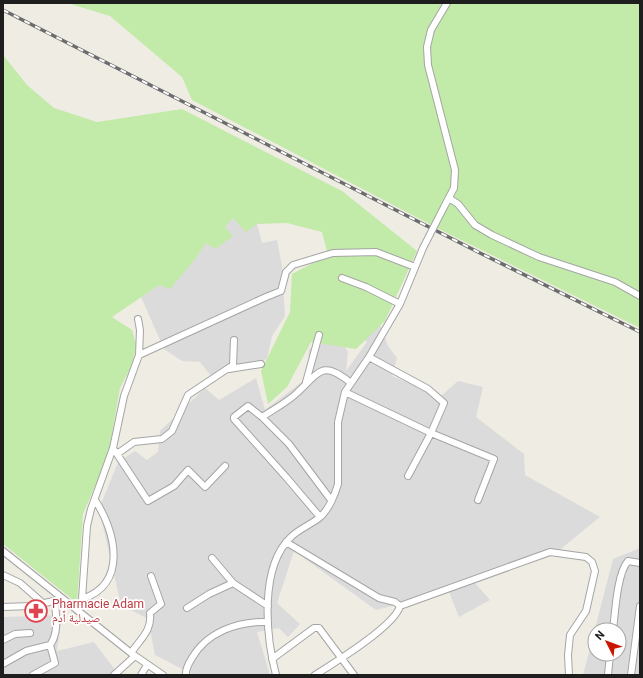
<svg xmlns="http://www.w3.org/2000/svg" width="643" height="678" font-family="Roboto,'Noto Naskh Arabic',sans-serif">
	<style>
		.residential { fill: #dcdbdb; fill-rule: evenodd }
		.grass { fill: #c2eaa8 }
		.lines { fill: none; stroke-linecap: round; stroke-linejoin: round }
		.minor-casing { stroke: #a5a5a5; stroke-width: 8 }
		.minor { stroke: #fff; stroke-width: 6 }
		.rail-casing { stroke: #6c6c6c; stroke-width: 3.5 }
		.rail { stroke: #fff; stroke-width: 2; stroke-dasharray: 6; stroke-linecap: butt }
		.minor-bridge-casing { stroke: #a5a5a5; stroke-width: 8; stroke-linecap: butt }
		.minor-bridge { stroke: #fff; stroke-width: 6 }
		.labels { text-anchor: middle; stroke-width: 3.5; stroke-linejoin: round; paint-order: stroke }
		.health-label { font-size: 12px; fill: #be3a42; stroke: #fff; text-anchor: start }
	</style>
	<rect width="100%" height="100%" fill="#efece3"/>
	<path class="residential" d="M233,218L257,224L262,243L277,240L282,266L285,316L272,336L267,359L211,376L200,362L182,361L164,349L141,297L159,285L206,243L232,236L225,227Z
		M374,308L388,346L397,358L392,376L441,396L458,381L483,387L476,417L524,454L525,475L600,517L552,556L474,582L490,600L459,617L449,592L376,610L294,551L277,603L300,624L288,637L279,628L257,632L270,675H194L155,655L148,619L121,605L99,509L118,462L135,451L147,460L158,452L160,431L205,388L219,400L256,378L265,410L307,378L309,349L339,338L348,352L346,371L367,342L350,324Z
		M640,548V675H583L613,559ZM595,630H619V654H595Z
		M62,615L57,651L94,642L119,675H3V617Z"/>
	<path class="grass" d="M67,3H640V328L443,231L192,100L182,77L110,16Z
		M3,55L27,85L54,108L97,122L182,109L342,191L417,251L385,321L356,349L311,342L287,387L268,404L261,371L290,312L292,274L328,255L322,232L287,223L257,224L246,232L233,218L225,227L233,236L215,249L206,243L195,259L170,289L159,285L112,317L132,330L136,344L133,363L120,388L108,456L83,514L77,603L3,544Z"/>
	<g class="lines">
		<g class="minor-casing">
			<path id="minor" d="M449,198L458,204L475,225L492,235L539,257L615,282L640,296
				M444,207L454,188L455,170L428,65L427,47L431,30L447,3
				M342,278L366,287L400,304
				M139,355L266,297L281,291L286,272L293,265L333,253L376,252L415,267
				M369,357L428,389L444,403L431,433L408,476
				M229,369L261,364
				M306,382L319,335
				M345,392L431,433L494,459L478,500
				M262,417L248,406L234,417V419L286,477L320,517
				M115,451L148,501L174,486L188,470L205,487L225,466
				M117,454L134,442L162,439L172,431L188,395L233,365L234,340
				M331,500L289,444L262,417C274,409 288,402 298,392C320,371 323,360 351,383
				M286,542L379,598L395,602L400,606C395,626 334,663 315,675
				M3,551L131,653L163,675
				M212,558L233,583
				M3,575L20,583L44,604
				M82,599C128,584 116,532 95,500
				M400,606L550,552L586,557L592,562L595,571L586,611L570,635L568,655L569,675
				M3,607L31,606L58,600
				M187,608L209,594L233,583L268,606
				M78,611L82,599L87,526L91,509L113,448L124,396L139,355L140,330L138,319
				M613,630C615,614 617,573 628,561L640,563
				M3,640L15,634L30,633
				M131,653C141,638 152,631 150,613L161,604L151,576
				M272,659L314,628H319L354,675
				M3,664L26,651L50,645C59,633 56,616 55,602
				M33,675L55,663L50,645
				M114,675L135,656
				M141,675L147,665
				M186,675C185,669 189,663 192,658C207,632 238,621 267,622
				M276,675C266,637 259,567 291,537C299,529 310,525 319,518C328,511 335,495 338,484V422L345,392L369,357L400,304L423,248
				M608,675L610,654
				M631,675L640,606"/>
		</g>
		<use href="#minor" class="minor"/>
		<g class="rail-casing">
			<path id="rail" d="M3,10L480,253L640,332"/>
		</g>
		<use href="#rail" class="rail"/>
		<g class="minor-bridge-casing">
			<path id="minor-bridge" d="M423,248L444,207"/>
		</g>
		<use href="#minor-bridge" class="minor-bridge"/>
	</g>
	<defs>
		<g id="pharmacy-ring" transform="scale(1.15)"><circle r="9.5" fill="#fff" stroke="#e0444e" stroke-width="1.5"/><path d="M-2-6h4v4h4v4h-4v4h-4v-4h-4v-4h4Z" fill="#e0444e"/></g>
	</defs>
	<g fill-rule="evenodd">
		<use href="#pharmacy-ring" x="36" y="611"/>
	</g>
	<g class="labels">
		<g class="health-label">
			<text x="52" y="608">Pharmacie Adam<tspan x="52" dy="14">صيدلية اًدم</tspan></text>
		</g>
	</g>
	<rect width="643" height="678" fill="none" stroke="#1e1e1e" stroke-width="8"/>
	<g transform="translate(607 642) rotate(312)"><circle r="19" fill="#ffffff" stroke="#a5a5a5"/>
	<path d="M0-3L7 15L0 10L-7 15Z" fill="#cb1500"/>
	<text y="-6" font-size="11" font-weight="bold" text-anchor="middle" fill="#1e1e1e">N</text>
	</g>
</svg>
